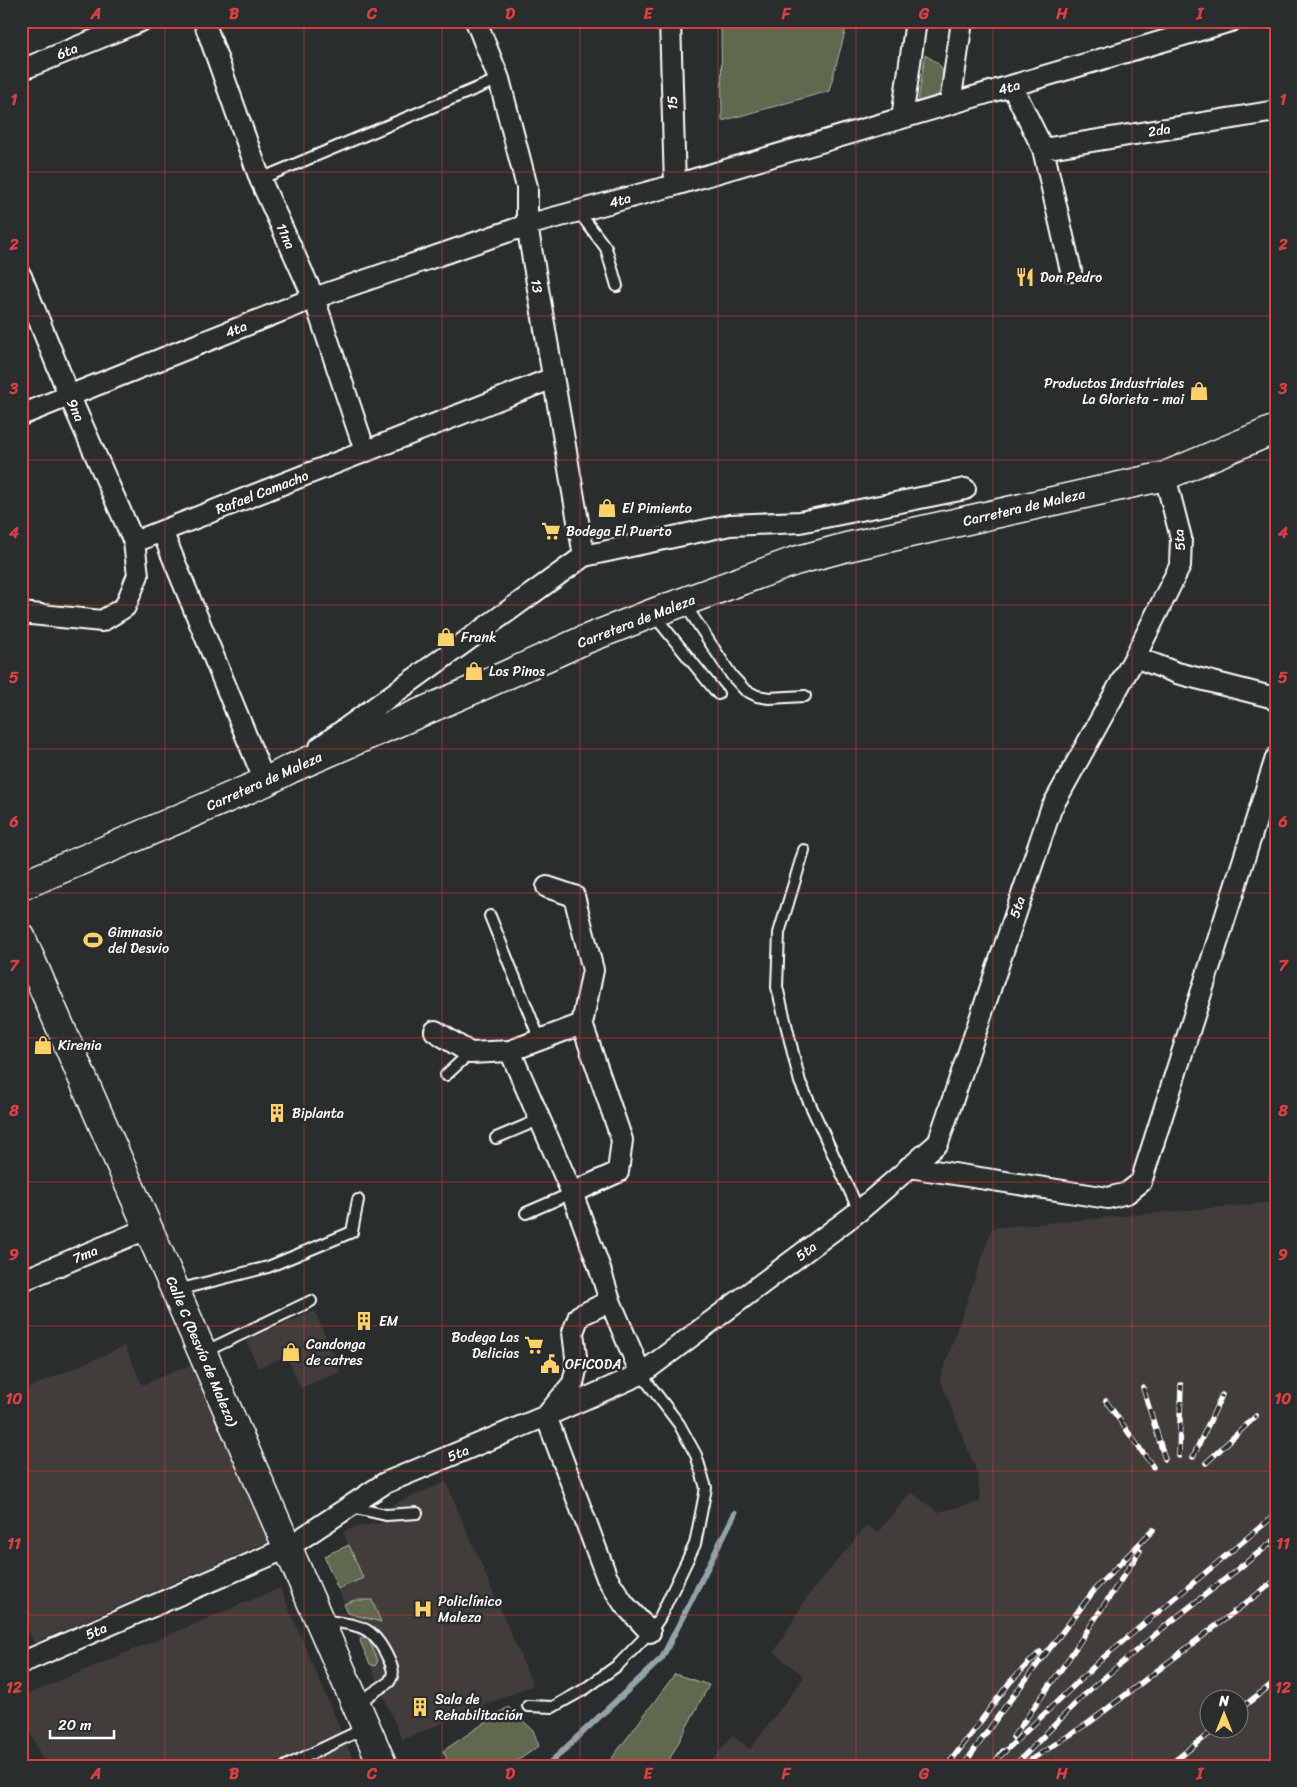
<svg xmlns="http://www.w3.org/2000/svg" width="1297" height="1787" font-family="Sriracha,sans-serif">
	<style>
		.built { fill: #3f3c3b; fill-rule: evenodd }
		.green { fill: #60684e; stroke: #b0b4a6 }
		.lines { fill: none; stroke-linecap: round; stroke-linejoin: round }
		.stream { stroke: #92a4a8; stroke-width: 6 }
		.lane-casing { stroke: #fff; stroke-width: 14 }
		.street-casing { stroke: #fff; stroke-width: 24 }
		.secondary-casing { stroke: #fff; stroke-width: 31 }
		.lane { stroke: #2a2d2e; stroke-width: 10 }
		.street { stroke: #2a2d2e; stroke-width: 20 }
		.secondary { stroke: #2a2d2e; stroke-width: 28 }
		.rail-casing { stroke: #fff; stroke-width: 5.5 }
		.rail { stroke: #2a2d2e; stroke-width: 4; stroke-dasharray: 11; stroke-linecap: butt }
		.grid { fill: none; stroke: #da3e3e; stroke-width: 1; stroke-opacity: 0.55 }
		.labels { text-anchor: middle; stroke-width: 5; stroke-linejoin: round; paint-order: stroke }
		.street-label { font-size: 14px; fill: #fff; stroke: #2a2d2e }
		.poi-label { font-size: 14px; fill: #fff; stroke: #2a2d2e; text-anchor: start }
		.neatline { fill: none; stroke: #da3e3e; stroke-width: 2 }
		.grid-label { font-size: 16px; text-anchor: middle; font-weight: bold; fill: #da3e3e }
	</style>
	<rect width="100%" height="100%" fill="#2a2d2e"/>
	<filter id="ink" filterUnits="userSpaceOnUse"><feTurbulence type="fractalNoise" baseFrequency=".02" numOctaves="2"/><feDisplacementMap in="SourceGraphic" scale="10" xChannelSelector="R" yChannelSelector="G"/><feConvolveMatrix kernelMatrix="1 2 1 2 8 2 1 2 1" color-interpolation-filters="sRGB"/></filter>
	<g filter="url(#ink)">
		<path class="built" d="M1276,1202V1761L1269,1766H708L732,1735L750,1749L804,1677L774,1652L807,1597L867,1525L878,1532L911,1492L938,1512L980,1502L978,1475L940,1379L992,1228ZM1210,1700H1240V1730H1210Z
			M315,1311L340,1372L300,1388L287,1356L258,1368L246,1340Z
			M125,1346L142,1385L192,1364L270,1541L34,1643L21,1614V1391Z
			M446,1482L533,1685L402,1740L324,1556L348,1545L343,1532L355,1527L381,1523L394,1504Z
			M280,1588L356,1766H45L21,1711V1697Z"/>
		<path class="green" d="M721,21H848L829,91L722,121Z
			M925,55C939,64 945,65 942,83C941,90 940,94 936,99L918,102Z
			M349,1545L363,1578L338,1589L324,1556Z
			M355,1600H372L381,1622L348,1613L344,1604Z
			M362,1637L368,1638L378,1661L375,1666L370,1664L360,1641Z
			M675,1674L709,1685L666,1766H606Z
			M508,1707L533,1730L539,1746L517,1761L524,1766H450L443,1751Z"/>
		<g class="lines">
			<path class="stream" d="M551,1766L552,1761L662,1658L735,1513"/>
			<g class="lane-casing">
				<path id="lane" d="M260,179L499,79
					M578,211L606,248L617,286
					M684,603L732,676L745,690L757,696L769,698L805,696
					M654,615L718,694
					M804,850L779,933L777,987L800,1082L859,1211
					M490,916L540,1040
					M446,1075L470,1053
					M496,1138L541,1119
					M526,1213L572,1193
					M177,1290L268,1267L352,1232L358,1200
					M204,1352L311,1301
					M351,1507L386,1515L417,1513
					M322,1620C359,1626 372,1623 389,1660C393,1669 395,1673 389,1682L356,1704
					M528,1706L553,1707L585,1689L618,1665L650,1632L659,1619L695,1544L706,1488L696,1455L679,1424L641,1374
					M286,1766L365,1728"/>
			</g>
			<g class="street-casing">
				<path id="street" d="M204,21L260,179L314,298L365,451
					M476,21L499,79L527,187V225L584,556
					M670,21L675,185
					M21,70L141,21
					M1012,86L1043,149L1071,271
					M950,104L962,21
					M902,118L916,21
					M1043,149L1276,111
					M21,276L69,395L134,542L138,575L125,607L102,621L21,613
					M21,415L314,298L527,225L675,185L1231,21
					M162,531L265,782
					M134,542L553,378
					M1135,657L1177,673L1271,697L1276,701
					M320,747L584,556L730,525L800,522L965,489
					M547,887L574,896L593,970L582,1024L622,1140L618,1172L572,1193
					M435,1031L470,1053L510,1051L582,1024
					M510,1051L572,1193L599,1266L610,1301L641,1374
					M909,1167L1108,1198L1127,1193L1141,1182L1276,758
					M21,1281L149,1228
					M610,1301L579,1316L573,1332L576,1357V1370L573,1383L546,1416L607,1578L624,1604L650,1632
					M21,1663L287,1548L385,1483L546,1416L641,1374L859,1211L938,1143L1051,809L1135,657L1180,566L1181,538L1165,476"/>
			</g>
			<g class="secondary-casing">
				<path id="secondary" d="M21,886L265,782L290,769L484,685L584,640L653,613L795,561L847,547L1165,476L1276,429
					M21,937L383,1766"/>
			</g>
			<use href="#lane" class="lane"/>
			<use href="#street" class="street"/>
			<use href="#secondary" class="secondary"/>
			<g class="rail-casing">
				<path id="rail" d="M1143,1388L1165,1459
					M1106,1401L1153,1467
					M1179,1456L1181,1385
					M1193,1457L1222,1395
					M1206,1463L1256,1416
					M1240,1709L1276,1681
					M1013,1737L1067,1661L1140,1551
					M999,1757L1104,1657L1276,1514
					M947,1766L1010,1682L1040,1652
					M963,1766L1004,1708L1096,1588L1153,1530
					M992,1766L1003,1751
					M1014,1766L1086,1693L1163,1628L1276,1539
					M1021,1766L1090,1722L1276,1580
					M1168,1766L1214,1730"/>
			</g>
			<use href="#rail" class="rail"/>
		</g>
	</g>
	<path class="grid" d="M165,21V1766M304,21V1766M442,21V1766M580,21V1766M718,21V1766M856,21V1766M993,21V1766M1132,21V1766M21,172H1276M21,316H1276M21,460H1276M21,605H1276M21,749H1276M21,893H1276M21,1038H1276M21,1182H1276M21,1326H1276M21,1471H1276M21,1615H1276"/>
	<defs>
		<g id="restaurant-bare" transform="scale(1.5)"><path d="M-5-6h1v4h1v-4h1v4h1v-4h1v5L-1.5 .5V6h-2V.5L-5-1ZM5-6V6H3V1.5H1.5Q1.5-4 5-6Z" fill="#ffd166" stroke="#2a2d2e" stroke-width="2.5" paint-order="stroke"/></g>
		<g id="shop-bare" transform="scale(1.5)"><path d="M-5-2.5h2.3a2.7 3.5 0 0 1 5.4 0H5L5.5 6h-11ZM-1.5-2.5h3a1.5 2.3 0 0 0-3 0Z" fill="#ffd166" stroke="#2a2d2e" stroke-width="2.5" paint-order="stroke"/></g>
		<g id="supermarket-bare" transform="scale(1.5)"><path d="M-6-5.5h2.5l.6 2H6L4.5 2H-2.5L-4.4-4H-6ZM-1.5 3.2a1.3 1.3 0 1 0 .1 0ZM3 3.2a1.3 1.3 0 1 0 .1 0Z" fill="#ffd166" stroke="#2a2d2e" stroke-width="2.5" paint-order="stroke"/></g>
		<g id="stadium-bare" transform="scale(1.5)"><path d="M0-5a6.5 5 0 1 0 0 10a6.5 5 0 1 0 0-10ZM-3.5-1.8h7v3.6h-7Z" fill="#ffd166" stroke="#2a2d2e" stroke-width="2.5" paint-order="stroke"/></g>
		<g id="building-bare" transform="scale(1.5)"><path d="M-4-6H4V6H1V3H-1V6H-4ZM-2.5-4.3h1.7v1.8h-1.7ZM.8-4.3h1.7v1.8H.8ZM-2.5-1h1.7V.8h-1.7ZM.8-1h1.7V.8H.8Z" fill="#ffd166" stroke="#2a2d2e" stroke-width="2.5" paint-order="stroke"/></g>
		<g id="civic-bare" transform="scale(1.5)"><path d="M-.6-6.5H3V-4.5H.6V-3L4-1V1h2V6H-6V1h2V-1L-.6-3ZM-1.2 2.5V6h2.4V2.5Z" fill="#ffd166" stroke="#2a2d2e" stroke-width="2.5" paint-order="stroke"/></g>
		<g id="hospital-bare" transform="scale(1.5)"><path d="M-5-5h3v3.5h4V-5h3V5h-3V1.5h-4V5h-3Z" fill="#ffd166" stroke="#2a2d2e" stroke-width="2.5" paint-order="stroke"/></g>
	</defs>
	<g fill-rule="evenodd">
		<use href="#restaurant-bare" x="1025" y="277"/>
		<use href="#shop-bare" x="1199" y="391"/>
		<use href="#shop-bare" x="607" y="508"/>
		<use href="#supermarket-bare" x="551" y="531"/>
		<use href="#shop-bare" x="446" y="637"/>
		<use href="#shop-bare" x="474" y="671"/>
		<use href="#stadium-bare" x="93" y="940"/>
		<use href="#shop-bare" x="43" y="1045"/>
		<use href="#building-bare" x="277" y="1113"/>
		<use href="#building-bare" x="364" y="1321"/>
		<use href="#supermarket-bare" x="534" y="1345"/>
		<use href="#shop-bare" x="291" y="1352"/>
		<use href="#civic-bare" x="550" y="1364"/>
		<use href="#hospital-bare" x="423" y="1609"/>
		<use href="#building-bare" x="420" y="1707"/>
	</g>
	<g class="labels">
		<g class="street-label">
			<text transform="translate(67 51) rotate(-22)" y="5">6ta</text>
			<text transform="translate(1009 87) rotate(-16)" y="5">4ta</text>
			<text transform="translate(672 103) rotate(-92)" y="5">15</text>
			<text transform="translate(1159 130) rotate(-9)" y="5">2da</text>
			<text transform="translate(620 200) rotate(-15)" y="5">4ta</text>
			<text transform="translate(286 236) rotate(66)" y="5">11na</text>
			<text transform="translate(537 286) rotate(81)" y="5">13</text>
			<text transform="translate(236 329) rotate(-22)" y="5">4ta</text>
			<text transform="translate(76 410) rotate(66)" y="5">9na</text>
			<text transform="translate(262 492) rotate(-21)" y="5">Rafael Camacho</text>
			<text transform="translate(1024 507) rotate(-13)" y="5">Carretera de Maleza</text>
			<text transform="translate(1179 540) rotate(-95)" y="5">5ta</text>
			<text transform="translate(636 621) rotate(-21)" y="5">Carretera de Maleza</text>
			<text transform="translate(264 781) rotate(-24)" y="5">Carretera de Maleza</text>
			<text transform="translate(1017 907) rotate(-71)" y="5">5ta</text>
			<text transform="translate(806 1251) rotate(-37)" y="5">5ta</text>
			<text transform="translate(85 1254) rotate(-22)" y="5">7ma</text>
			<text transform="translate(202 1351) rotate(67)" y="5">Calle C (Desvío de Maleza)</text>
			<text transform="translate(458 1453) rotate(-22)" y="5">5ta</text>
			<text transform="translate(96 1631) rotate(-23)" y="5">5ta</text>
		</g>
		<g class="poi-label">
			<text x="1040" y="282">Don Pedro</text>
			<text x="1184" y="388" text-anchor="end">Productos Industriales<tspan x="1184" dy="16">La Glorieta - mai</tspan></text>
			<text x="622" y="513">El Pimiento</text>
			<text x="566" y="536">Bodega El Puerto</text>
			<text x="461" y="642">Frank</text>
			<text x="489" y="676">Los Pinos</text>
			<text x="108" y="937">Gimnasio<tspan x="108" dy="16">del Desvio</tspan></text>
			<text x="58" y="1050">Kirenia</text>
			<text x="292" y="1118">Biplanta</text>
			<text x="379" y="1326">EM</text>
			<text x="519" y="1342" text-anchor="end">Bodega Las<tspan x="519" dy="16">Delicias</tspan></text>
			<text x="306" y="1349">Candonga<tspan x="306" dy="16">de catres</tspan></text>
			<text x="565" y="1369">OFICODA</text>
			<text x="438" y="1606">Policlínico<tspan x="438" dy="16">Maleza</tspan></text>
			<text x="435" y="1704">Sala de<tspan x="435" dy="16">Rehabilitación</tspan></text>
		</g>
	</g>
	<rect width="1297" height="1787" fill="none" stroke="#2a2d2e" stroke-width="55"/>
	<g transform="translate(1224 1714)"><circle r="24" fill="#2a2d2e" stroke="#7f8182"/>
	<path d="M0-4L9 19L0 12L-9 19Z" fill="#ffd166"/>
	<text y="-8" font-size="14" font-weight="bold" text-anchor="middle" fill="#ffffff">N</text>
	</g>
	<path d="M50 1730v8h64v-8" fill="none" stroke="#ffffff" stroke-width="2.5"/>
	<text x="58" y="1730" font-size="15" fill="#ffffff" stroke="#2a2d2e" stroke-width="4" paint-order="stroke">20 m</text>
	<rect x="28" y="28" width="1242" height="1732" class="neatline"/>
	<g class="grid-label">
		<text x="96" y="19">A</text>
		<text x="234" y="19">B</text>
		<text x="372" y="19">C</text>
		<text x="510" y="19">D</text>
		<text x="648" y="19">E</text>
		<text x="786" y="19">F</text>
		<text x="924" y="19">G</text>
		<text x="1062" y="19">H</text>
		<text x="1200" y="19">I</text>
		<text x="14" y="105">1</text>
		<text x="1283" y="105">1</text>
		<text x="14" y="250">2</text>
		<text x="1283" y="250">2</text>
		<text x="14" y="394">3</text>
		<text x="1283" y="394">3</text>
		<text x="14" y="538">4</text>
		<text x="1283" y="538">4</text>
		<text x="14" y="683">5</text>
		<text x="1283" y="683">5</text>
		<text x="14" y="827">6</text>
		<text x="1283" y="827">6</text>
		<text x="14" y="971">7</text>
		<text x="1283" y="971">7</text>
		<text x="14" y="1116">8</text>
		<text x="1283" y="1116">8</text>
		<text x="14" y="1260">9</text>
		<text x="1283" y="1260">9</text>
		<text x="14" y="1404">10</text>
		<text x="1283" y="1404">10</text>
		<text x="14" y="1549">11</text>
		<text x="1283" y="1549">11</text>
		<text x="14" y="1693">12</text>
		<text x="1283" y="1693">12</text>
		<text x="96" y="1779">A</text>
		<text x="234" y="1779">B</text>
		<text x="372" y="1779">C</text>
		<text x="510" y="1779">D</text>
		<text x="648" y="1779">E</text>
		<text x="786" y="1779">F</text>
		<text x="924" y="1779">G</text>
		<text x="1062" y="1779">H</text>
		<text x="1200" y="1779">I</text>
	</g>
</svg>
